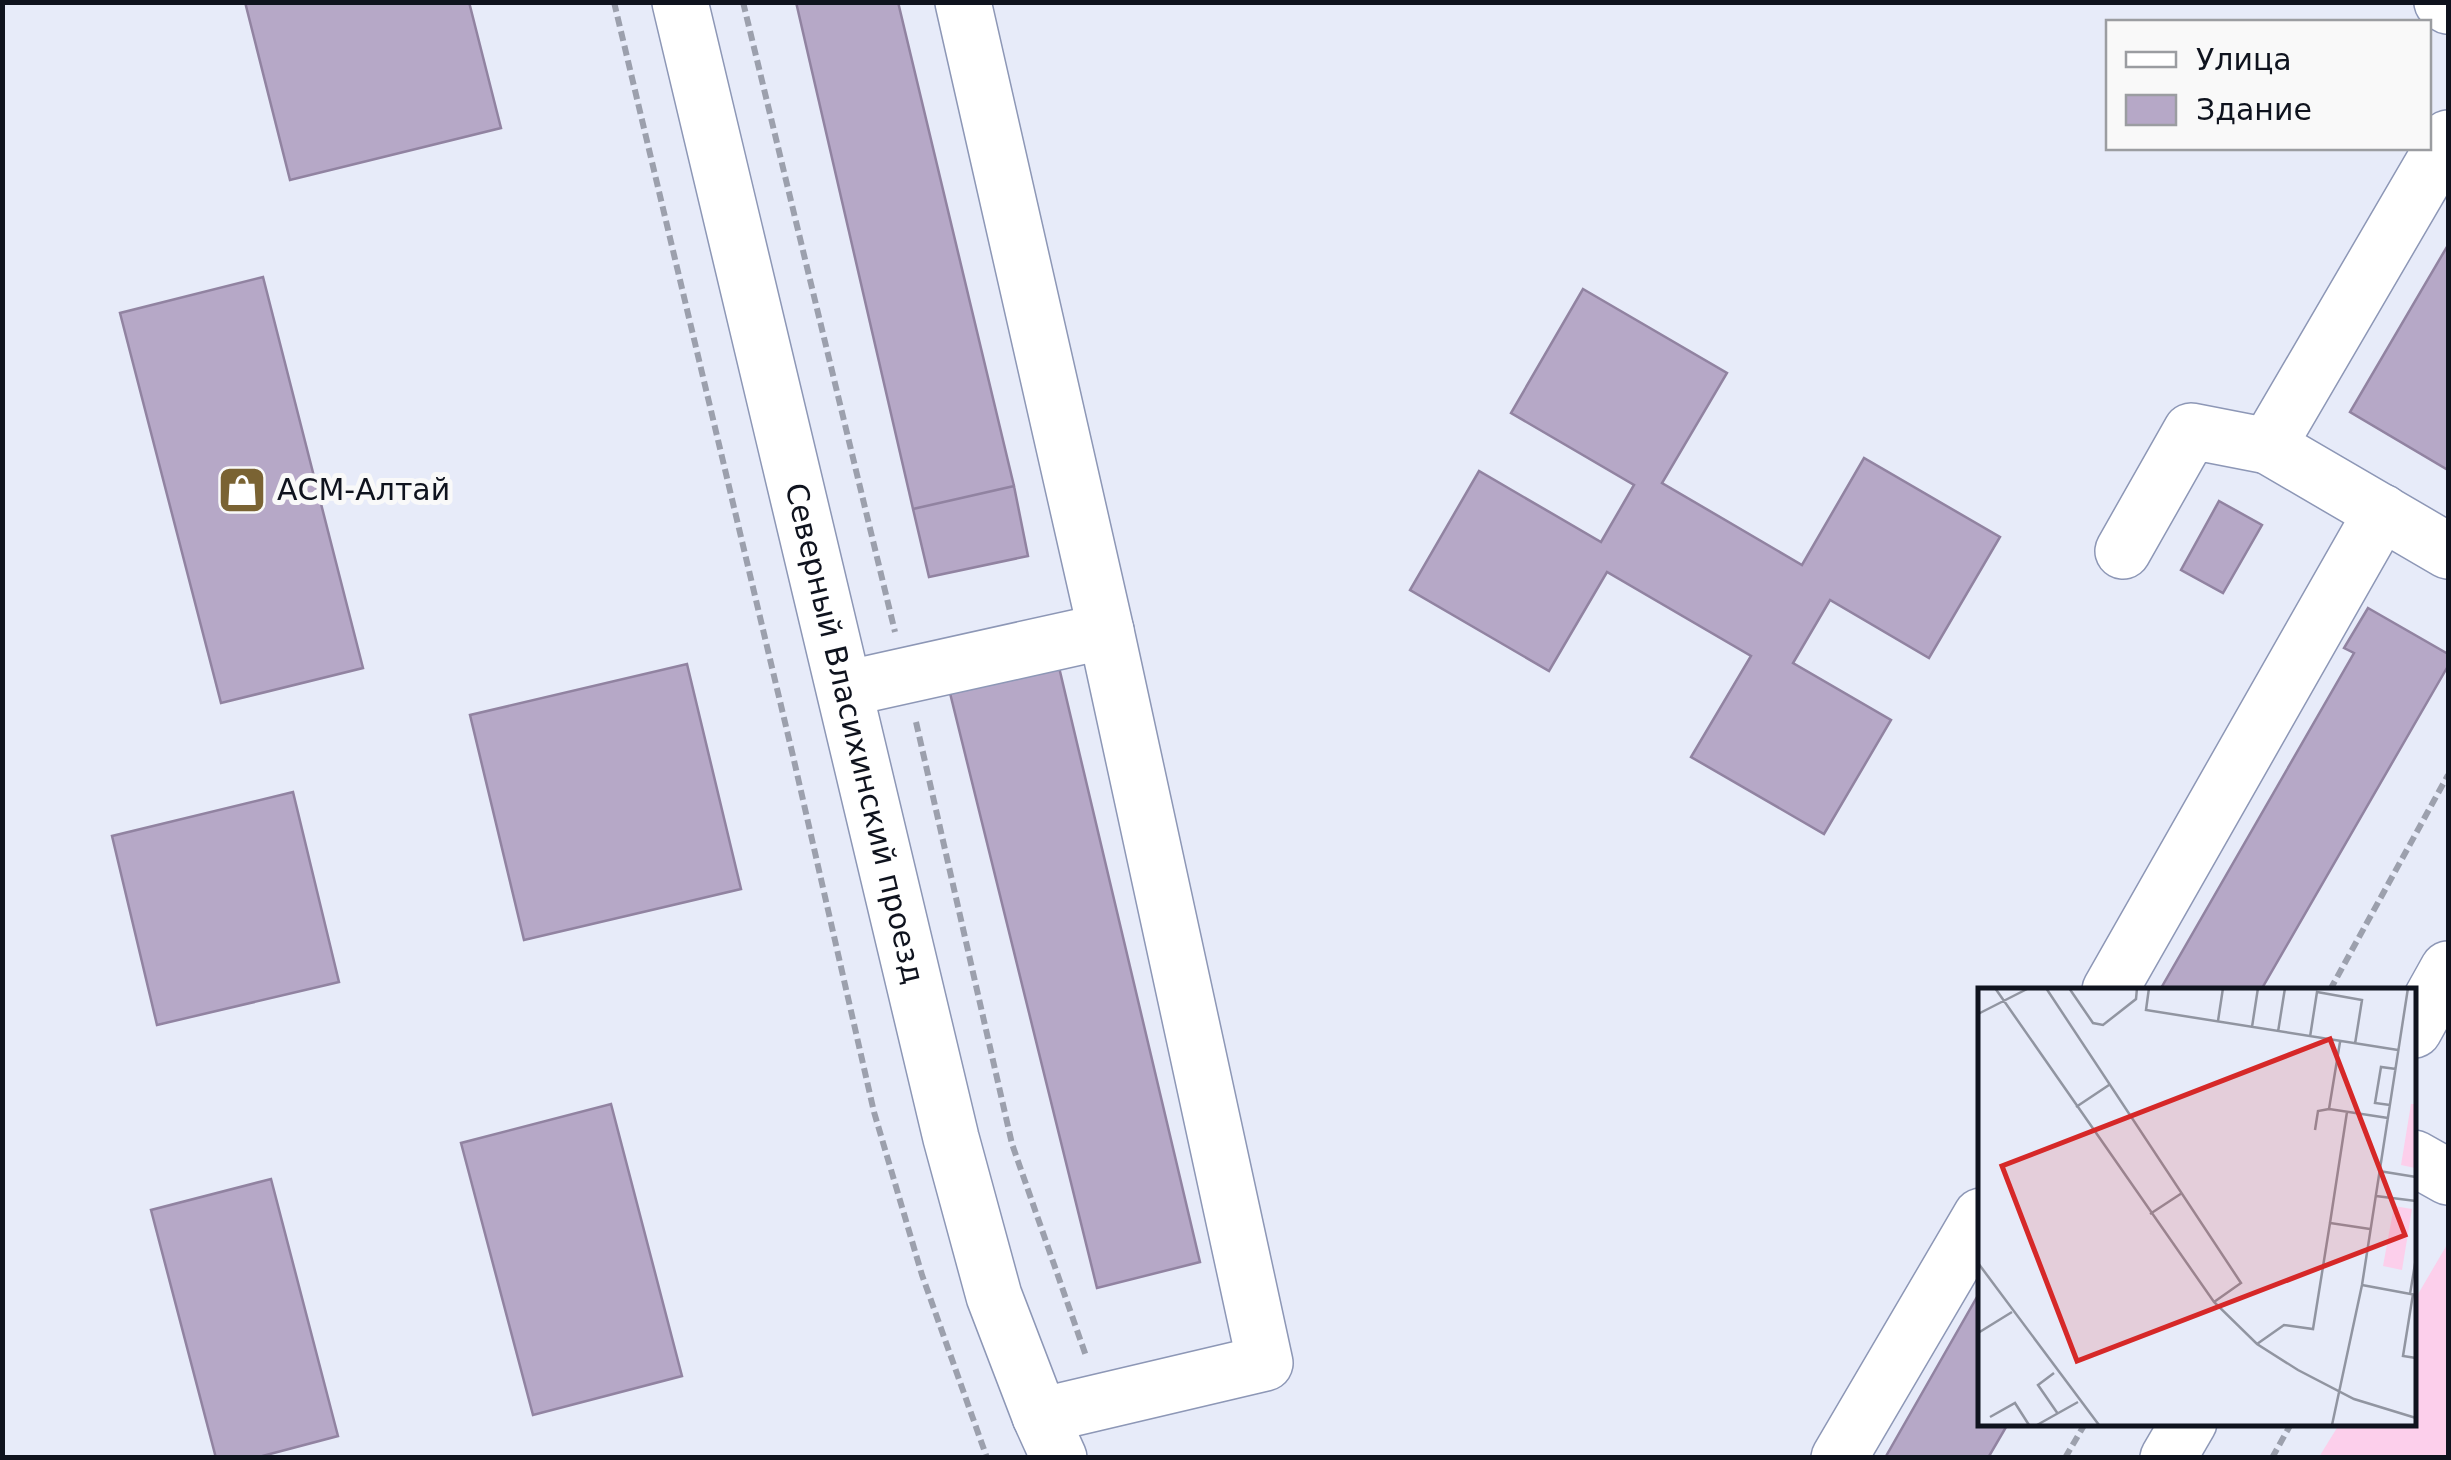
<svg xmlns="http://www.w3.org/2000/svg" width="2451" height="1460" font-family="'DejaVu Sans',sans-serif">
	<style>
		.green { fill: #fccfeb }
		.building { fill: #b6a8c7; stroke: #9183a1; stroke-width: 2.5 }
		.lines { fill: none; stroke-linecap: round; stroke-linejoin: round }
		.minor-casing { stroke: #8d97b6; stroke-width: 58 }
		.path { stroke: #9ca0ad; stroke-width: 6; stroke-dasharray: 10 5; stroke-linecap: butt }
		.minor { stroke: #fff; stroke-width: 55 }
		.labels { text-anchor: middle; stroke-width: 10; stroke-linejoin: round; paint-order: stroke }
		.poi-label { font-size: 30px; fill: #0f131e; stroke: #f9f9f9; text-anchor: start }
		.street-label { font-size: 30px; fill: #0f131e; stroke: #f9f9f9 }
		.inset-road { fill: none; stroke: #9195a1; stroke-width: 2.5 }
		.view { fill: #d62828; fill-opacity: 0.15; stroke: #d62828; stroke-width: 5 }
		.inset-edge { fill: none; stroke: #0f131e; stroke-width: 5 }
	</style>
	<rect width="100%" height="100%" fill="#e7ebf9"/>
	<path class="green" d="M2448,1243V1457H2319L2340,1423L2414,1422V1301Z"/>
	<path class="building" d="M245,2H469L501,128L290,180Z
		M796,2H898L1014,486L913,509Z
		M2448,245V470L2350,412Z
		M263,277L363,668L221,703L120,313Z
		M1583,289L1727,373L1662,483L1802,565L1864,458L2000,537L1929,658L1830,600L1793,663L1891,720L1824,834L1691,757L1751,656L1607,572L1549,671L1410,590L1479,471L1601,542L1634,485L1511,413Z
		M1014,486L1028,556L929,577L913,509Z
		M2219,501L2262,525L2223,593L2181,570Z
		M2368,608L2448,654V666L2261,990H2160L2354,653L2344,648Z
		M1058,663L1200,1262L1097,1288L949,689Z
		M687,664L741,889L524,940L470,715Z
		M293,792L339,982L157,1025L112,836Z
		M611,1104L682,1376L533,1415L461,1143Z
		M271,1179L338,1436L255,1458H216L151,1210Z
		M1981,1290V1422H2009L1988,1458H1885Z"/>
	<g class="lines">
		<g class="minor-casing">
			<g id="minor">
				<path id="s1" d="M680,2L951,1138L994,1296L1040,1416L1059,1458"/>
				<path d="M963,2L1106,631L1265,1363L1040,1416"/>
				<path d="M2442,2L2448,6"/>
				<path d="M2448,138L2268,446L2448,551"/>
				<path d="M2123,551L2191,431L2268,446"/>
				<path d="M845,689L1106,631"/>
				<path d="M2110,990L2382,512"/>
				<path d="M2414,1030L2448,969"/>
				<path d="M2414,1158L2448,1177"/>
				<path d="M1839,1458L1981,1216"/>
				<path d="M2168,1458L2189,1422"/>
			</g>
		</g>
		<path class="path" d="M614,2L793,756L874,1112L922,1275L987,1458
			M743,2L895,632
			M916,722L1012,1144L1086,1356
			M2330,990L2448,775
			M2065,1458L2086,1422
			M2272,1458L2292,1422"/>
		<use href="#minor" class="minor"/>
	</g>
	<defs>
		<g id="shop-square" transform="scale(2.5)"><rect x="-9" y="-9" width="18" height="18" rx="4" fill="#7a6333" stroke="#f9f9f9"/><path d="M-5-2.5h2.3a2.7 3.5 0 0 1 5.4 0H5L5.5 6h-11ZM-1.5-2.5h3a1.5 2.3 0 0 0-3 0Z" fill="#fff"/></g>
	</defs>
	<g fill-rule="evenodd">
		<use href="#shop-square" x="242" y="490"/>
	</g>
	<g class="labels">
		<g class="poi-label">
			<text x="277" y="500">АСМ-Алтай</text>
		</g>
		<g class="street-label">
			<text dy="10" stroke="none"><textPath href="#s1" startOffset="752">Северный Власихинский проезд</textPath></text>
		</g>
	</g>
	<g transform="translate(1978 988)">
		<rect width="438" height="438" fill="#e7ebf9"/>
		<path d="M433,116H437V180L423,177ZM416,218L434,221L424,282L405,278Z" fill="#fccfeb"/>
		<path class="inset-road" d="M17,0L236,314L279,356L320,382L376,411L438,430M68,0L263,295L236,314M91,0L115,35L125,37L158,11L159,0M171,0L168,22L420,62M0,26L51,0M240,33L245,0M274,39L280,0M300,44L307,0M332,49L339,4L384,12L377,56M362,54L351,121L410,130M412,117L397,115L403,79L418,81M98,119L131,97M369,124L352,235L392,241M337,142L340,123L351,121M401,183L438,189M398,208L438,213M172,226L204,205M0,275L121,437M384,297L438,307M432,306L438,270M435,306L425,368L438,370M0,345L34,324M279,356L306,337L335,341L352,235M76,385L60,397L80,426M12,429L37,415L51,437M59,437L100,414M354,437L384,297L430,0"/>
		<path class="view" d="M352,51L427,247L99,373L24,178Z"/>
		<rect width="438" height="438" class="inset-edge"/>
	</g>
	<rect width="2451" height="1460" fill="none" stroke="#0f131e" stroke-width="10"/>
	<rect x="2106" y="20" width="325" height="130" fill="#f9f9f9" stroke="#9b9da1" stroke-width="2.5"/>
	<rect x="2126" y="52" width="50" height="15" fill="#ffffff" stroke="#9b9da1" stroke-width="2.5"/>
	<text x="2196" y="70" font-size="30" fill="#0f131e">Улица</text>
	<rect x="2126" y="95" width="50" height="30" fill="#b6a8c7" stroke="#9b9da1" stroke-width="2.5"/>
	<text x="2196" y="120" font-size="30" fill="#0f131e">Здание</text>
</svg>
